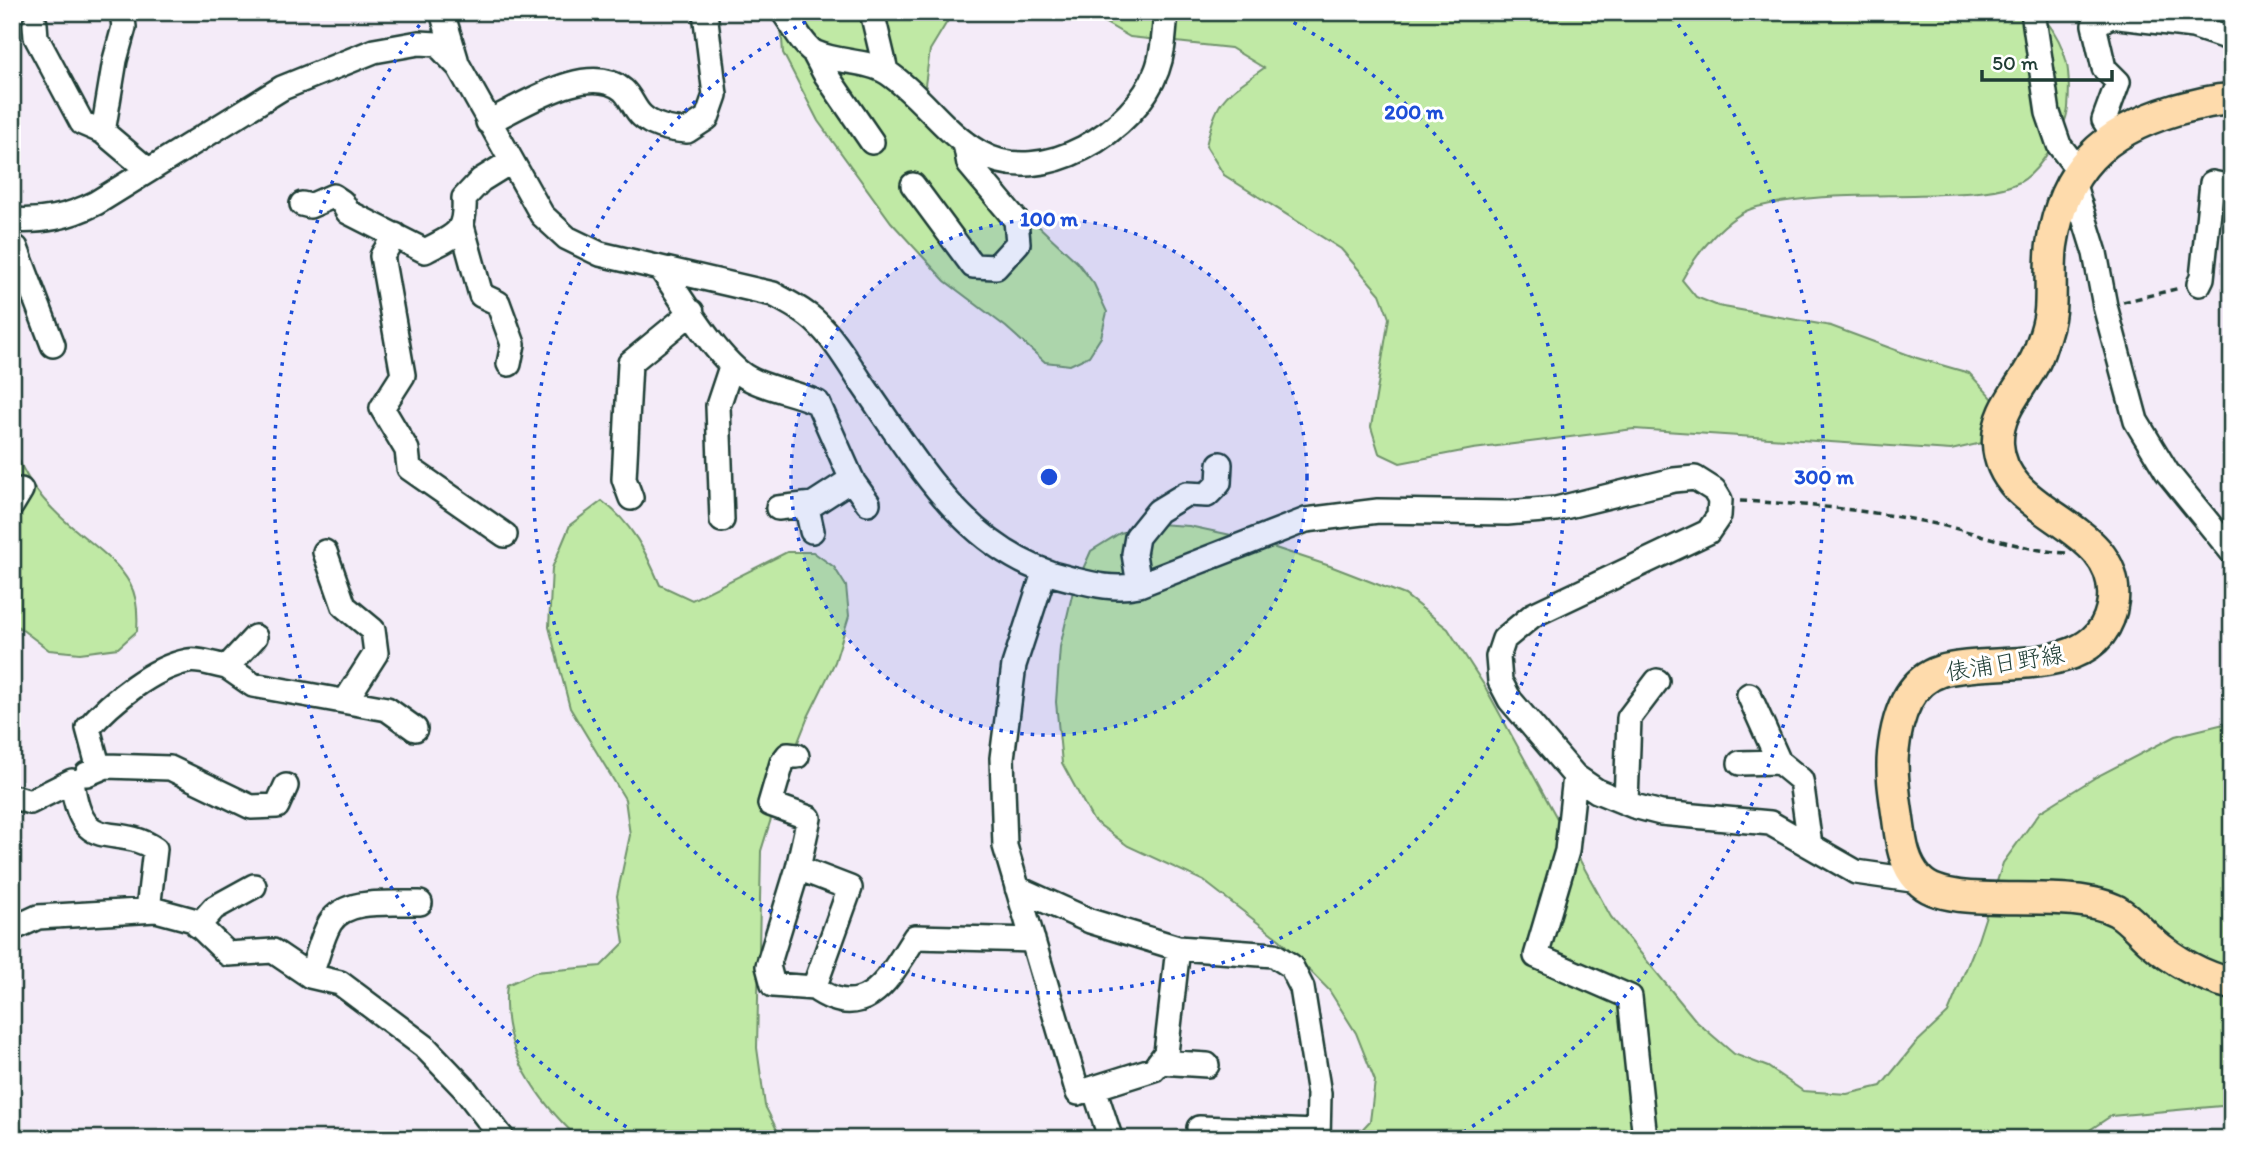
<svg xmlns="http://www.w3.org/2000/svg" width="2244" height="1151" font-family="Itim,'Klee One',sans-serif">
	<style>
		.green { fill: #c0e9a5; stroke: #70936c; stroke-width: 2 }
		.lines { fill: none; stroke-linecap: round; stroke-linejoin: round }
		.minor-casing { stroke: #1f3d34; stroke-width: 28 }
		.major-casing { stroke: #1f3d34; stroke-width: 35 }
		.path { stroke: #1f3d34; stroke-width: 3.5; stroke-dasharray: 7 5; stroke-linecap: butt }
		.minor { stroke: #fff; stroke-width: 23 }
		.major { stroke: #fedbac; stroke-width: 30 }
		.ring { fill: none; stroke: #1d4ed8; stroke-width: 3.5; stroke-dasharray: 3.5 7 }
		.labels { text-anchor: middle; stroke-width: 6; stroke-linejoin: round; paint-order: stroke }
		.street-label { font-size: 24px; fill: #1f3d34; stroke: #fff }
		.centre { fill: #1d4ed8; stroke: #fff; stroke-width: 3.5 }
		.ring-label { font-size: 21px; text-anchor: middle; font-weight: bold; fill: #1d4ed8; stroke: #fff; stroke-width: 6; stroke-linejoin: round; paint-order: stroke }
	</style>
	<rect width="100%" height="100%" fill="#f4ebf8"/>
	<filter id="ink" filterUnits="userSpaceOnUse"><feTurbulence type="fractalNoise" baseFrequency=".0143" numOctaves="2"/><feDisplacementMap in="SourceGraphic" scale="14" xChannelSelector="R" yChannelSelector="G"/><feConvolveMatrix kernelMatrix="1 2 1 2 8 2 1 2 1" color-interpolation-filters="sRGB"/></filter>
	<g filter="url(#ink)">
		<path class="green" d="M780,12H953L930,50L925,85L948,128L987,178L1077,262L1094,284L1107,312L1101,337L1089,356L1070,365L1045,362L1006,327L945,281L891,222L818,121L783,53Z
			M1092,12H2002L2045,19C2068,49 2071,71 2068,108C2066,129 2039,172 2020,182C1997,193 1966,193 1942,194C1881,197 1816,192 1757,207C1726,215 1696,254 1682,280L1696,297L1718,306L1831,326L1917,358L1969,373L1994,400L1991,441L1951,450L1634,429L1473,449L1400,463L1379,453L1371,427L1389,318L1380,294L1341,249L1224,175L1206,146C1217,96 1225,96 1264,68L1231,48L1130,37L1097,18Z
			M12,293L19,321L12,388Z
			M12,436C18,474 47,507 77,531C96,547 118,562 130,584C138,598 138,616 137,631L118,648L80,653L49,650L12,622Z
			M602,501C632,523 646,552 660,585L692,600L787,552H813L834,567L846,586L849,616L835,662L808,717L784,777L761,851L757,1048L765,1106L777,1130L787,1139H579C536,1099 499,1046 507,985L535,972L601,966L624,943L617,896L630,835L625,799L570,708L549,627L552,568L570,525Z
			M1157,524L1189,526L1245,538L1330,566L1405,595L1448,629L1484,685L1611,917L1697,1022L1734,1054L1768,1067L1803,1091L1847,1094L1881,1086L1915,1044L1948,1013L1978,940L2003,863L2040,812L2096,777L2175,736L2232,722V1105L2111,1116L2076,1139H1353L1370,1121L1375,1081L1356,1033L1329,990L1280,940L1204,881L1128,846L1093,820L1062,763L1056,702L1060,647L1073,591L1091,551L1120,533Z"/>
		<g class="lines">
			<g class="minor-casing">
				<path id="minor" d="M122,12L124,27L115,60L103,132L148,170
					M442,12L456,59
					M783,12C792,23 804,48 816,53C838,63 868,60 888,73C922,96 944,133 980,153C1042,189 1135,131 1157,70C1164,51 1164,32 1166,12
					M872,12L886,71
					M2033,12L2048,113L2059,145L2079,171
					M35,24L36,37L82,123L103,132
					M814,53L824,72L872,142
					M488,122C523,106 588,61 623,90C631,97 634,109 642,116C654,127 672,130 687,131L707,118L715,95L705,12
					M2114,136L2104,120L2118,82L2104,68L2094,25L2111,16L2193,26L2232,39
					M2073,182L2095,253L2105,306L2136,421L2167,472L2232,552
					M913,185L973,266L996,267L1018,243L1016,220L969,164L965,143
					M302,204L310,206L333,196L342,202L348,212L425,251C455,235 466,235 464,198L481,180L510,162
					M12,220C43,222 68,217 96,203L282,88L374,51L419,43L437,44L459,67L542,215L567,238L600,254L773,294C787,302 802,309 814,320C832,336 846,359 859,379C916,460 967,556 1071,579C1095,585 1115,590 1139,585L1306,520L1378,511L1507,513L1556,509L1674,480L1695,478L1714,490L1720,500L1719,516L1708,532L1533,615L1504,639L1498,657L1500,681L1510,700L1575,776L1597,791L1634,806L1661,813L1770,823L1856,872L1919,881
					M462,226L481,295L498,303L513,344L509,364
					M395,235L382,256L403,375L382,408L407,450L409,468L505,535
					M16,248L53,345
					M661,269C682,299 718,361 748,378C770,390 796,392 818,403L853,482L868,503
					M2199,284L2202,278L2212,183L2232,187
					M631,498L624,479L630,363L692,312
					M12,505L21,490
					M778,508L813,504
					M722,520L718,406L731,367
					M812,531L807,508L852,479
					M325,552L344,606L373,630L376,653L346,700
					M1044,573L1014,665L1002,758L1005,846L1078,1093L1154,1069L1166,1053L1178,948
					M1139,585L1134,554L1137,537L1158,511L1186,494L1207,495L1219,483L1220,464
					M227,667L253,685L387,709L415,729
					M1749,695L1779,762L1801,780L1810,845
					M797,756L788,755L782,763L770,804L809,818L798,868
					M1740,763L1779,762
					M99,769L88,728C112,701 152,668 188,661C199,659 215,665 227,667L255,637
					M87,774L106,766L170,768L251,807L277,806L286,786
					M1575,776L1567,851L1536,956L1630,997L1645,1139
					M17,798L30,802L72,781C82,859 115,821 155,849L148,910
					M1626,803L1629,718L1657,681
					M1017,888L1090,921L1178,948L1274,955L1291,966L1302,988L1319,1094L1318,1139
					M198,926L214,908L254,886
					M12,929L38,917L156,910L193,920L228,954L273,951L310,976L340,983L424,1046L464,1088L503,1139
					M310,976C317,960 321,938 330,923C346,897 393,904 420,903
					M814,988L773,985L768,966L798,868L850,888L814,988C867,1025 890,976 915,937L1033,940
					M1159,1062L1207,1065
					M1094,1088L1110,1137
					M1199,1128L1318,1132"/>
			</g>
			<g class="major-casing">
				<path id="major" d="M2232,99C2212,100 2194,105 2175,110C2104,131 2063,169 2052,245C2049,267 2052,289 2050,311C2049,323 2045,335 2041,346C2031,381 1996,405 1998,444C2001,517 2120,522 2113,600C2104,683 1992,655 1941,671C1905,682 1896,723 1893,754C1891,776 1895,798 1898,819C1901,841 1903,863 1919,880C1950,914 2067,884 2117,911C2129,918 2140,931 2150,940C2175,962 2200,976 2232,984"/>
			</g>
			<path class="path" d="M2123,302L2180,288
				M1740,501C1806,504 1870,510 1936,524C1980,533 2021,550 2066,553"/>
			<use href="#minor" class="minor"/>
			<use href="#major" class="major"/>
		</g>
	</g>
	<circle cx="1049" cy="477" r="258" fill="#1d4ed8" fill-opacity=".12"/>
	<g class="ring">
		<circle cx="1049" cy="477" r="258"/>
		<path d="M1275 13A516 516 0 1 1 823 13"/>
		<path d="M644 1138A775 775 0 0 1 426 16M1672 16A775 775 0 0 1 1454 1138"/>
	</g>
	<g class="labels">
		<g class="street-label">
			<text transform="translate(2005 663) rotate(-9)" y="8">俵浦日野線</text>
		</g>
	</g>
	<circle cx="1049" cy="477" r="10" class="centre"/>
	<g class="ring-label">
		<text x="1414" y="119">200 m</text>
		<text x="1049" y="226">100 m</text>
		<text x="1824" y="484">300 m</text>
	</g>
	<rect width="2244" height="1151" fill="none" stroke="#fff" stroke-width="42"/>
	<rect x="21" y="21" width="2202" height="1109" fill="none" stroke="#1f3d34" stroke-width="2.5" filter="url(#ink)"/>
	<path d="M1982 70v10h130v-10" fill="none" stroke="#1f3d34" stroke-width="3.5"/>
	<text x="1992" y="70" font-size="21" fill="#1f3d34" stroke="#ffffff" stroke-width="5" paint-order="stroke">50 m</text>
</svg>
